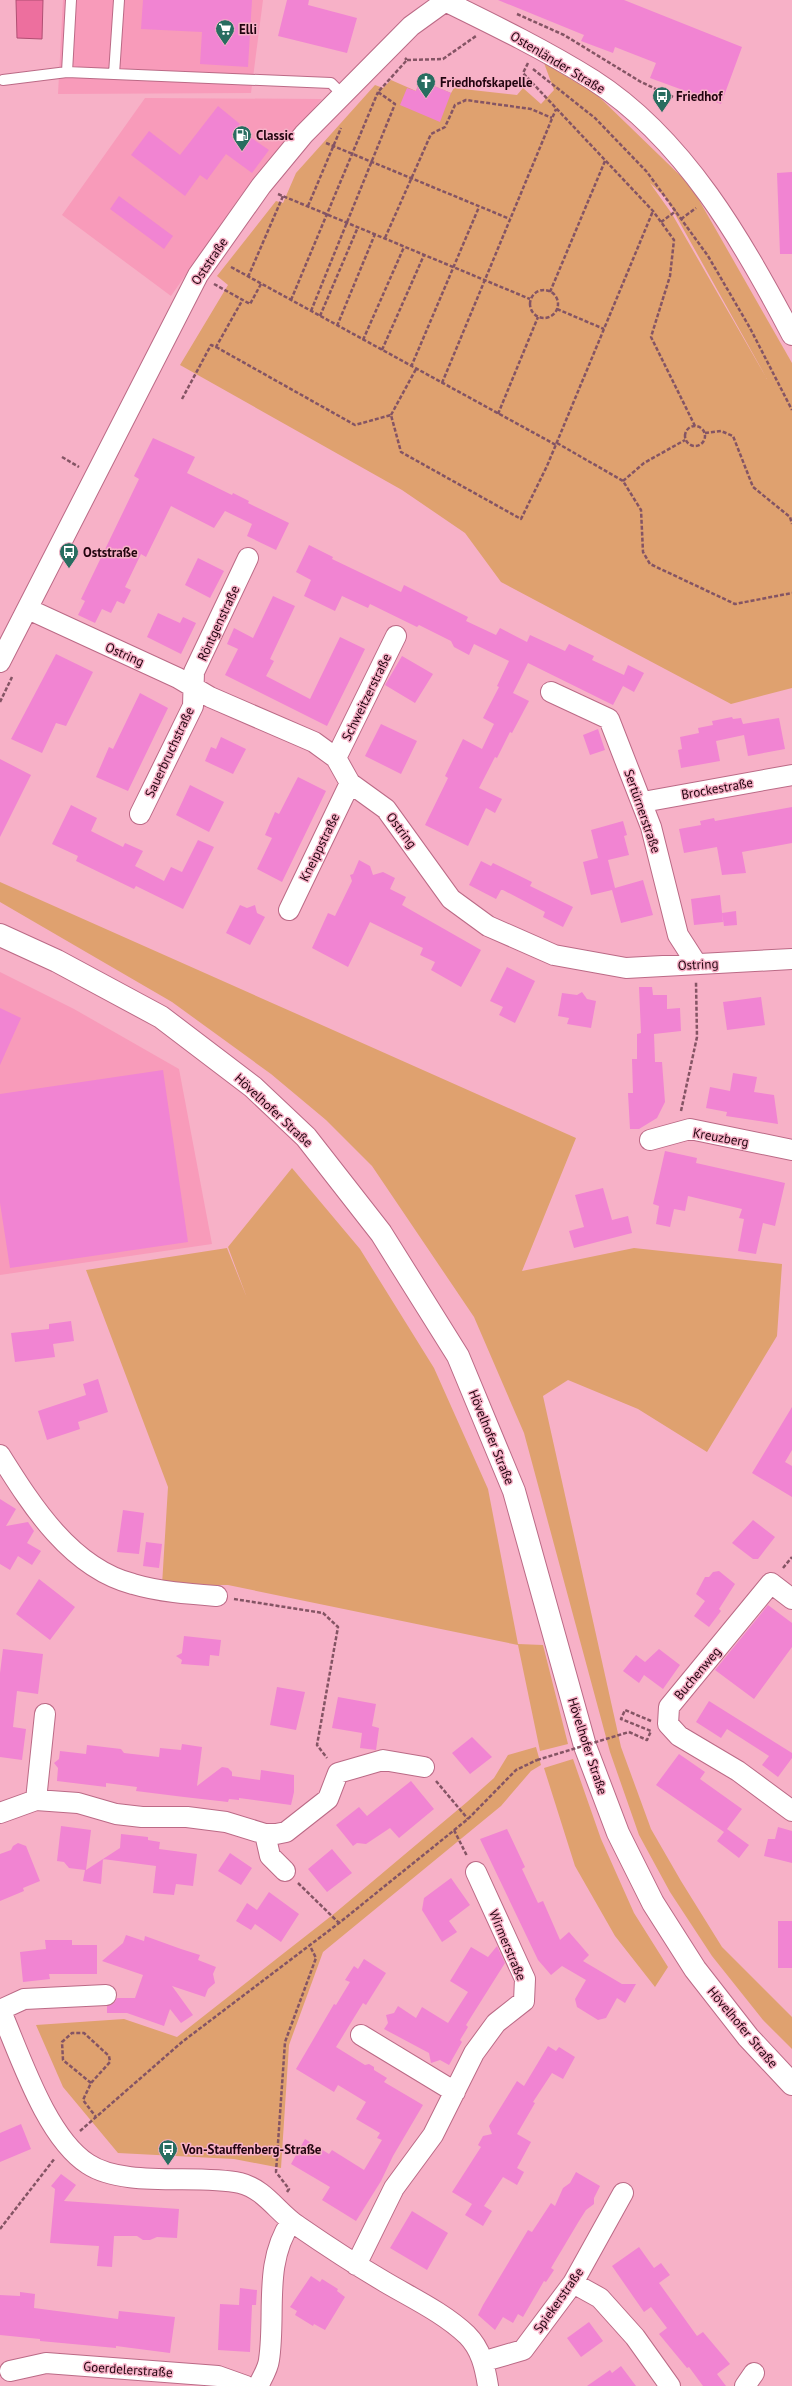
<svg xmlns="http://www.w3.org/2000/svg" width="792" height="2386" font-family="'PT Sans',sans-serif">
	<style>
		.built { fill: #f89bba }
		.green { fill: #dfa16f; fill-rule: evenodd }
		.water { fill: #ed6f9e; stroke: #b04f73 }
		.building { fill: #f184d2 }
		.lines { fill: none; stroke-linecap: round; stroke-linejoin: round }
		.service-casing { stroke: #bb6a86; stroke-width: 12 }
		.minor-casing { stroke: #bb6a86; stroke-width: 22 }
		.secondary-casing { stroke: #bb6a86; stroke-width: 24 }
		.path { stroke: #845464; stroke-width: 2.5; stroke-dasharray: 4 2; stroke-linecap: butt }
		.service { stroke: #fff; stroke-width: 10 }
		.minor { stroke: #fff; stroke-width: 20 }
		.secondary { stroke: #fff; stroke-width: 22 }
		.path-bridge { stroke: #845464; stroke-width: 2.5; stroke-dasharray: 4 2; stroke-linecap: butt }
		.labels { text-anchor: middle; stroke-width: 3; stroke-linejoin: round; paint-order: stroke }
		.poi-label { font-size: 13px; font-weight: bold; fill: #21040f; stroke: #f7b1c7; text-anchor: start }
		.street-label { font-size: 13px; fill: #21040f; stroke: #f7b1c7 }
	</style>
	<rect width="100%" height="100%" fill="#f7b1c7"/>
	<path class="built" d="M63,0H263L251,93L58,94Z
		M145,98L322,99L241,195L171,296L62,215Z
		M0,972L74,1009L179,1069L212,1244L0,1275Z"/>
	<path class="green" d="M544,63L596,94L691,186L792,363V688L731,704L501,582L465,533L402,490L180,365L228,285L217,276L276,201L283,203L296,173L375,85L383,88L391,80L416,91L420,80L451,93L454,88L517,95L523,88L541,104L554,90ZM650,183L666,198L767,379L672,214Z
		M0,882L576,1138L522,1271L634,1248L782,1264L777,1336L707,1452L638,1409L568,1380L543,1396L621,1747L651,1829L681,1881L722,1947L792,2017V2049L763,2020L712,1956L670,1892L639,1835L610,1752L524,1433L474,1317L372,1166L326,1120L271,1074L172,1002L0,902Z
		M292,1168L360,1249L434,1368L488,1489L518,1644L543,1645L568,1744L540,1751L518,1645L228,1585H162L168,1487L86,1270L227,1248L247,1298L228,1247Z
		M536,1747L541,1765L531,1771L501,1806L323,1952L289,2045L281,2168L234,2159L118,2153L63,2087L36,2025L124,2019L177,2037L335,1913L467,1802L494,1778L508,1755Z
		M573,1759L601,1839L634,1913L668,1967L655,1987L615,1936L575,1866L544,1768Z"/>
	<path class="water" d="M16,0H43L42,39L17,38Z"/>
	<path class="building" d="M143,0H252L248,67L200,64L202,32L141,29Z
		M287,0H309L308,5L357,18L347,53L278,36Z
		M498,0H624L742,47L721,104L650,78L656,63L615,47L613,53L581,41L584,35Z
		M420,80L451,93L440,122L400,105L407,88L416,91Z
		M218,106L240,124L237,128L269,150L252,173L226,154L207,180L200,175L185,196L131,155L149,131L180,155Z
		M792,172V254H780L777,173Z
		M119,196L173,236L164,249L110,209Z
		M153,438L195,457L187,473L232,495L233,493L249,501L248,503L289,523L276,550L247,536L252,524L225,511L214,528L171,506L146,557L141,554L125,587L131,590L124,604L117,601L111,613L102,609L95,623L78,615L85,601L81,599L139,479L134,476Z
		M309,545L333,557L332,559L401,592L404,585L468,617L466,621L496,635L500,628L527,642L530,635L565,651L569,644L594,656L592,660L624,675L628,665L644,673L634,692L623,686L613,705L528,663L513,693L529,701L512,733L510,732L497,758L495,757L479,788L502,799L495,813L486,808L468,846L425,825L448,778L445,776L463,739L482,749L494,724L483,718L499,687L497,686L509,661L474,644L469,655L454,647L451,641L419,625L417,627L370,604L368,608L342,596L335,611L304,596L311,580L296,572Z
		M198,558L224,571L210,598L185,585Z
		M273,596L295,606L270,659L274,661L266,676L310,699L340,637L365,649L327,726L225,675L238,649L227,644L234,628L253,638Z
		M158,613L180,623L183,617L196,623L181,654L147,637Z
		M56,654L93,672L66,726L56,723L42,753L11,739Z
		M402,656L433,674L415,703L385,685Z
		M140,693L168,708L128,791L96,777L109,747L113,749Z
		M732,717L733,719L741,718L743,724L779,718L785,749L748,756L744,735L716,741L720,761L681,768L678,750L682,749L680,737L699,733L698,728L713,725L712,721Z
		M381,724L417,741L401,774L365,756Z
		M598,729L605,750L590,755L583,735Z
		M221,737L246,749L233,774L205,761L211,747L216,749Z
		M0,759L31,775L0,837Z
		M298,777L326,791L282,882L257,869L272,838L265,835L275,812L279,814Z
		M190,785L224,802L209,832L176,815Z
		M71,805L97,818L91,831L123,847L125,843L143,851L135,866L164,881L171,867L182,872L198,840L214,847L183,909L136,886L134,889L76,861L78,856L52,844Z
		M792,807V843L742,852L746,873L722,875L717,847L684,853L679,829L701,825L700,821L714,818L715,821Z
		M623,821L627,835L624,836L629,855L608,860L615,888L643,880L653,915L621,923L612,890L591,895L583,862L598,858L591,830Z
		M359,860L370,866L373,875L383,872L395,878L390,889L406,897L402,905L481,950L461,987L431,970L435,962L420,955L423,948L370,922L348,967L312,948L328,913L335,916L352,881L350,875L353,874Z
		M481,861L491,866L493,863L532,882L530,886L573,907L563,927L543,917L545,912L503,890H501L496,899L469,885Z
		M720,895L723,922L694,925L691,899Z
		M240,905L247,908L255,905L257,913L265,917L250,945L226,933Z
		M736,911L737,925L724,926L722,913Z
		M507,967L535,981L515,1023L499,1015L503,1007L490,1001Z
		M639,987H652L653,995H667V1009L680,1008L681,1031L654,1034L655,1062H662L665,1102L657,1118L639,1129H630L628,1093H633L632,1059H637V1034L641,1033Z
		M582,992L587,999L596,1001L591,1028L567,1024L569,1018L558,1016L562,993L577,995Z
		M761,997L765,1025L727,1030L723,1002Z
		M0,1008L21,1018L0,1065Z
		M163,1070L188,1242L10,1268L0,1203V1094Z
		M733,1073L757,1077L754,1092L774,1095L778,1124L726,1116L727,1112L706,1108L710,1087L730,1091Z
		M665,1151L697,1158L696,1163L785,1183L775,1226L763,1223L756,1254L738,1251L744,1219L739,1218L742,1209L688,1196L685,1211L674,1209L670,1227L656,1224L659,1206L653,1204Z
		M603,1188L612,1220L628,1216L632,1233L574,1248L569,1231L584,1227L575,1195Z
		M71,1321L74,1341L53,1344L55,1357L15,1362L11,1333L49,1329V1324Z
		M98,1379L108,1412L78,1422L80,1429L47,1440L38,1411L86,1395L83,1384Z
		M792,1407V1450L785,1462L792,1466V1497L752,1473Z
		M0,1499L16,1509L6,1526L28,1522L34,1531L27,1543L41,1551L32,1565L18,1556L10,1570L0,1564Z
		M123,1510L144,1513L139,1554L117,1552Z
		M753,1520L775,1537L758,1559H753L732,1543Z
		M146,1542L162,1544L159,1568L143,1566Z
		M719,1571L735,1584L719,1609L721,1611L709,1627L694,1616L705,1601L696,1594L705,1577H709L713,1572Z
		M39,1579L75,1607L50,1640L16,1614Z
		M768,1605L792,1623V1647L754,1699L715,1670Z
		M184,1636L221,1640L219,1656L210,1655L209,1666L181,1664L182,1660L176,1656L182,1653Z
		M3,1649L43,1654L38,1694L17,1691L13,1727L26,1729L22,1760L0,1757V1673Z
		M659,1649L680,1665L663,1689L644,1675L639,1683L623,1671L636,1655L645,1662Z
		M277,1687L305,1692L296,1730L270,1725Z
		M338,1697L376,1704L372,1726L379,1728L376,1750L360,1748L362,1733L332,1728Z
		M709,1701L792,1753V1758L778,1777L762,1765L769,1756L727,1729L721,1738L696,1722Z
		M472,1737L492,1757L470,1774L452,1753Z
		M182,1744L202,1747L197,1786L222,1767L228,1768L232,1772V1776L260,1780L261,1770L294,1775V1792L291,1805L239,1798V1800L229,1799L228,1802L184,1797L136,1791L137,1787L106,1783V1787L57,1781L58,1768L54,1763L59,1759L60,1751L86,1754L87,1745L121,1749L124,1753L159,1757L160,1748L181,1750Z
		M679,1754L705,1772L700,1779L742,1809L727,1829L749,1845L739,1858L717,1841L724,1832L656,1785Z
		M411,1781L434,1809L399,1838L390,1828L366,1844L357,1843L353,1846L336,1825L359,1807L367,1816Z
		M61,1826L91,1830L86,1870L120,1848L121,1834L148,1837V1840L160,1842L159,1849L197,1854L193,1886L176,1884L174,1895L153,1893L156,1866L103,1859L101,1884L83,1881L85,1870L69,1868L64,1862L57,1861Z
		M778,1827L792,1831V1863L764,1856L768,1839H775Z
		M507,1829L525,1867L522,1869L538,1903L543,1901L560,1940L569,1932L589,1955L583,1961L622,1984H636L625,2003L617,1998L606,2018L598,2020L577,2007L575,1999L586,1980L562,1966L551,1975L538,1960L480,1839Z
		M18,1843L26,1846L40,1881L23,1888L24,1891L0,1901V1854L11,1850L13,1846Z
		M332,1849L352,1873L327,1892L308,1869Z
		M230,1853L252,1868L241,1885L218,1871Z
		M451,1878L470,1905L449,1921L457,1932L442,1942L422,1910L424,1898Z
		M269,1892L299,1914L281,1942L255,1924L251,1930L236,1921L247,1903L257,1910Z
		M778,1921H792V1968H778Z
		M126,1935L144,1941L145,1936L181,1949L200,1955L198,1960L216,1967L213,1974L215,1983L208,1989L205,1997L172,1986L193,2015L181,2023L170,2009L164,2026L127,2013H107V2006L113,2004L117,1998H135L143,1975L102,1961L123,1943Z
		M45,1940H72V1945H97V1974H49L50,1979L23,1982L20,1952L46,1949Z
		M497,1946L505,1963L466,2025L468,2027L460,2040L462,2042L449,2065L440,2060L431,2063L429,2053L384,2029L388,2023L386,2015L394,2013L398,2006L416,2018L422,2007L448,2023L468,1992L450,1981L471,1947L488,1957Z
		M364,1959L386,1973L366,2005L363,2003L336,2047L365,2065L369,2064L374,2067V2070L387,2078L384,2082L423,2105L393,2156L381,2181L356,2221L322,2200L330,2187L291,2164L296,2155L294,2147L301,2146L305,2139L329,2154L332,2150L364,2170L382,2140L377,2138L380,2133L356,2119L366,2102L338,2085L334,2092L296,2069L334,2004L336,2005L350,1982L345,1980L354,1966L358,1969Z
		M548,2046L556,2051L559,2047L575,2057L563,2079L552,2073L533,2102L535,2103L517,2134L531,2142L517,2168L524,2172L517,2185L503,2177L484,2206L492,2211L483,2226L465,2215L472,2204L452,2192L481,2147L478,2145L483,2136L492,2134L489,2126L517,2081L524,2086Z
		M21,2124L31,2149L0,2162V2133Z
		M576,2172L600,2186L594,2198V2204L586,2210L579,2221L551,2268L554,2270L546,2282L544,2281L523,2317L518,2314L513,2323L503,2317L495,2330L478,2315L483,2305L528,2230L532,2232L551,2203L555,2206L563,2188L570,2183Z
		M61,2174L76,2185L64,2201L179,2209L177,2238L157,2237L150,2240H143L137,2236H114L112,2267L97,2266L99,2246L50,2243L55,2189L51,2186Z
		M412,2211L448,2233L427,2270L390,2248Z
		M639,2247L654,2268L661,2263L670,2275L659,2283L697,2336L703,2332L730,2364L717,2374L726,2386H703L689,2367L687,2368L659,2334L667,2328L651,2307L644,2312L612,2266Z
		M311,2276L320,2282L322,2279L338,2289L337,2291L345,2297L325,2330L314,2324L313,2326L295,2315L297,2311L290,2307Z
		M240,2288L257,2290L256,2305H252L250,2352L218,2350L220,2304L239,2305Z
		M20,2292L35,2294L34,2308L118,2319L119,2311L175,2317L170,2353L116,2346V2348L40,2341V2339L0,2335V2295L20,2296Z
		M589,2322L603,2341L581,2357L567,2338Z
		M621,2366L636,2386H587L610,2370L612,2373Z"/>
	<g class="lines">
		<g class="service-casing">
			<path id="service" d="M119,0L114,74L331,83L342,94
				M67,72L114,74
				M3,80L67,72L71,0"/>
		</g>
		<g class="minor-casing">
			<path id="minor" d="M447,2C496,26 547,51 593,80C684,138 744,243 792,335
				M28,609L178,678L210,697L314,742L336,758L350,783L386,809L451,899L488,926L554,955L626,968L792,959
				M0,662L198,275L261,186L304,134L411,26L447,0
				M551,692L609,719L651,827L678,935L696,963
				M336,758L396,636
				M643,802L792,775
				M140,814L193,706L194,672L248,558
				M289,910L350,783
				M650,1140L690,1129L792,1150
				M0,1455C32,1506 71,1568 133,1584C160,1592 189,1594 217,1596
				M792,1599L771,1583L669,1707L668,1724L679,1736L738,1771L792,1811
				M36,1800L45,1714
				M0,1813L36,1800L78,1803L116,1814L142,1817H187L226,1822L265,1834H276L286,1832L328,1799L338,1773L383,1760L424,1767
				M265,1834L270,1856L285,1871
				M0,2009C20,2055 46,2137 88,2164C124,2188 197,2174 240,2183C265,2189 278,2213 298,2226C327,2246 356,2265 385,2282C412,2298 444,2313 467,2335C481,2349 485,2367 488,2386
				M0,2010L24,1999L106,1995
				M361,2035L455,2092
				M356,2265L394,2188L433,2135L474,2053L496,2023L524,2001L525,1979L476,1872
				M573,2283L600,2298L635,2337L670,2386
				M485,2361L523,2350L573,2283L623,2193
				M10,2371L46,2363L218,2376L246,2386
				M258,2386C262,2378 268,2369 269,2360C276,2314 263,2263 291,2222
				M745,2386L754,2373"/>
		</g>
		<g class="secondary-casing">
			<path id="secondary" d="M0,935L57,961L161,1017L253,1087L306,1137L381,1233L458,1356L514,1491L585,1746L618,1833L653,1903L695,1969L748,2037L792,2084"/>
		</g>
		<path class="path" d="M517,14L564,35L641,82L673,97
			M407,60L443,59L476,36
			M528,63L523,73L653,211L674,240L670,276L651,337L695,426
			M533,69L595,118L647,172L708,256L750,328L792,410
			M326,143L510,219
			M278,194L530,299
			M308,206L341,128
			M681,219L696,208
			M661,222L676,211
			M385,238L431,134L445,127L455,105L466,100L531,109L552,118
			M231,267L556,445
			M248,277L283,196
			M214,284L250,304L261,284
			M530 304a14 14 0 1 1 28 0a14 14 0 1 1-28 0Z
			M550,292L605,161
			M291,300L378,92
			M557,309L604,329
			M311,311L395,104L378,92L407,60L405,58
			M320,316L358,227
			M337,326L375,234
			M363,340L404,247
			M216,347L355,425L391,415L401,452L521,519L547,466L653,211
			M382,350L424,255
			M411,367L479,207
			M442,383L556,109
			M182,399L211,345L216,347L243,299
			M498,414L538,317
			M391,415L416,369
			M685 436a10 10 0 1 1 20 0a10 10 0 1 1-20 0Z
			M705,433L721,431L733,436L753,487L790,517L792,524
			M557,443L623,481L641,510L643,552L650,564L735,604L792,593
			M62,457L79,467
			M623,481L644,463L685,440
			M0,702L12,677
			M681,1111L697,1037L696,982
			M783,1568L792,1557
			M234,1599L323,1613L338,1627L317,1745L327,1758
			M629,1732L647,1740L651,1731L621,1719L625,1710L651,1721
			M436,1781L468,1819
			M454,1830L467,1856
			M298,1883L339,1923
			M91,2083L63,2060L62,2042L72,2033H84L109,2056L110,2062L91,2083L83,2100L96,2117
			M80,2131L182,2042L339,1923L468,1819L516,1770L537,1760
			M287,2192L289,2189L276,2172L285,2042L316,1958L310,1946
			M0,2229L55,2158"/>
		<use href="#service" class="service"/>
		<use href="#minor" class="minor"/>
		<use href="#secondary" class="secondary"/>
		<path class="path-bridge" d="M537,1760L629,1732"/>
	</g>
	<defs>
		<g id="supermarket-pin" transform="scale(1)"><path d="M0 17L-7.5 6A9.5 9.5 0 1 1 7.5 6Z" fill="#286d60" stroke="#f7b1c7"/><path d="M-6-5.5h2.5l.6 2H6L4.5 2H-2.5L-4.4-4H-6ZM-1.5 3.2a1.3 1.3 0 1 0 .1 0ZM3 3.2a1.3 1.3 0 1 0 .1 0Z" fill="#fff"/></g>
		<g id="church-pin" transform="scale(1)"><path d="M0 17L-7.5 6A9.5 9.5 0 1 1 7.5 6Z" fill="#286d60" stroke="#f7b1c7"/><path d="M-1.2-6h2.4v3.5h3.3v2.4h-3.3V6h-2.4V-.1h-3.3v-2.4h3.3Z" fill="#fff"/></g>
		<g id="bus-pin" transform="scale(1)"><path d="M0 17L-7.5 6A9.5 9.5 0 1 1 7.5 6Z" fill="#286d60" stroke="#f7b1c7"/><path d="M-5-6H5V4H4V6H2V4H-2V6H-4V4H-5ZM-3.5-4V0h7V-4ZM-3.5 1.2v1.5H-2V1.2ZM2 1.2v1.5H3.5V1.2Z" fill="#fff"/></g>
		<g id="fuel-pin" transform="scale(1)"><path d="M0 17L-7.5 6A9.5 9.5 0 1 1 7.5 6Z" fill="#286d60" stroke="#f7b1c7"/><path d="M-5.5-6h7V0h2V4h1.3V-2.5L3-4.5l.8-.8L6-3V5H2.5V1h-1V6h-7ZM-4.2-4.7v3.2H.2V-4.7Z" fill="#fff"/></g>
	</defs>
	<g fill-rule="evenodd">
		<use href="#supermarket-pin" x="225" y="29"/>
		<use href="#church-pin" x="426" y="82"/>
		<use href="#bus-pin" x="662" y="96"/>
		<use href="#fuel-pin" x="242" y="135"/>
		<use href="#bus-pin" x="69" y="552"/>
		<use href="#bus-pin" x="168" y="2149"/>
	</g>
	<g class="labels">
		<g class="poi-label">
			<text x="239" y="34">Elli</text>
			<text x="440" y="87">Friedhofskapelle</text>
			<text x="676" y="101">Friedhof</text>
			<text x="256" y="140">Classic</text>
			<text x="83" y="557">Oststraße</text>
			<text x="182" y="2154">Von-Stauffenberg-Straße</text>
		</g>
		<g class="street-label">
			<text transform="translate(558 62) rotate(31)" y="5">Ostenländer Straße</text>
			<text transform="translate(209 261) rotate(-56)" y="5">Oststraße</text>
			<text transform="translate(218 623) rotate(-65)" y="5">Röntgenstraße</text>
			<text transform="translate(125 654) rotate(24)" y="5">Ostring</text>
			<text transform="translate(366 697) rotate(-64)" y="5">Schweitzerstraße</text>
			<text transform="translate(169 752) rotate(-65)" y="5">Sauerbruchstraße</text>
			<text transform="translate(717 788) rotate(-10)" y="5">Brockestraße</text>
			<text transform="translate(643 811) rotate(71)" y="5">Sertürnerstraße</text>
			<text transform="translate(402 830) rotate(53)" y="5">Ostring</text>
			<text transform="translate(319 847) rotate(-64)" y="5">Kneippstraße</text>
			<text transform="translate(698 964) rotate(-3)" y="5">Ostring</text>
			<text transform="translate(274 1110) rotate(43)" y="5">Hövelhofer Straße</text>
			<text transform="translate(721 1137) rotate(10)" y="5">Kreuzberg</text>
			<text transform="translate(492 1437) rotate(68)" y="5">Hövelhofer Straße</text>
			<text transform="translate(697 1673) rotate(-50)" y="5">Buchenweg</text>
			<text transform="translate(588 1746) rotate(72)" y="5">Hövelhofer Straße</text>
			<text transform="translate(508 1945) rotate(67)" y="5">Wirmerstraße</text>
			<text transform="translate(743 2027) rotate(50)" y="5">Hövelhofer Straße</text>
			<text transform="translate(558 2300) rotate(-55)" y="5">Spiekerstraße</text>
			<text transform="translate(128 2369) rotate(4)" y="5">Goerdelerstraße</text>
		</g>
	</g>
</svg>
